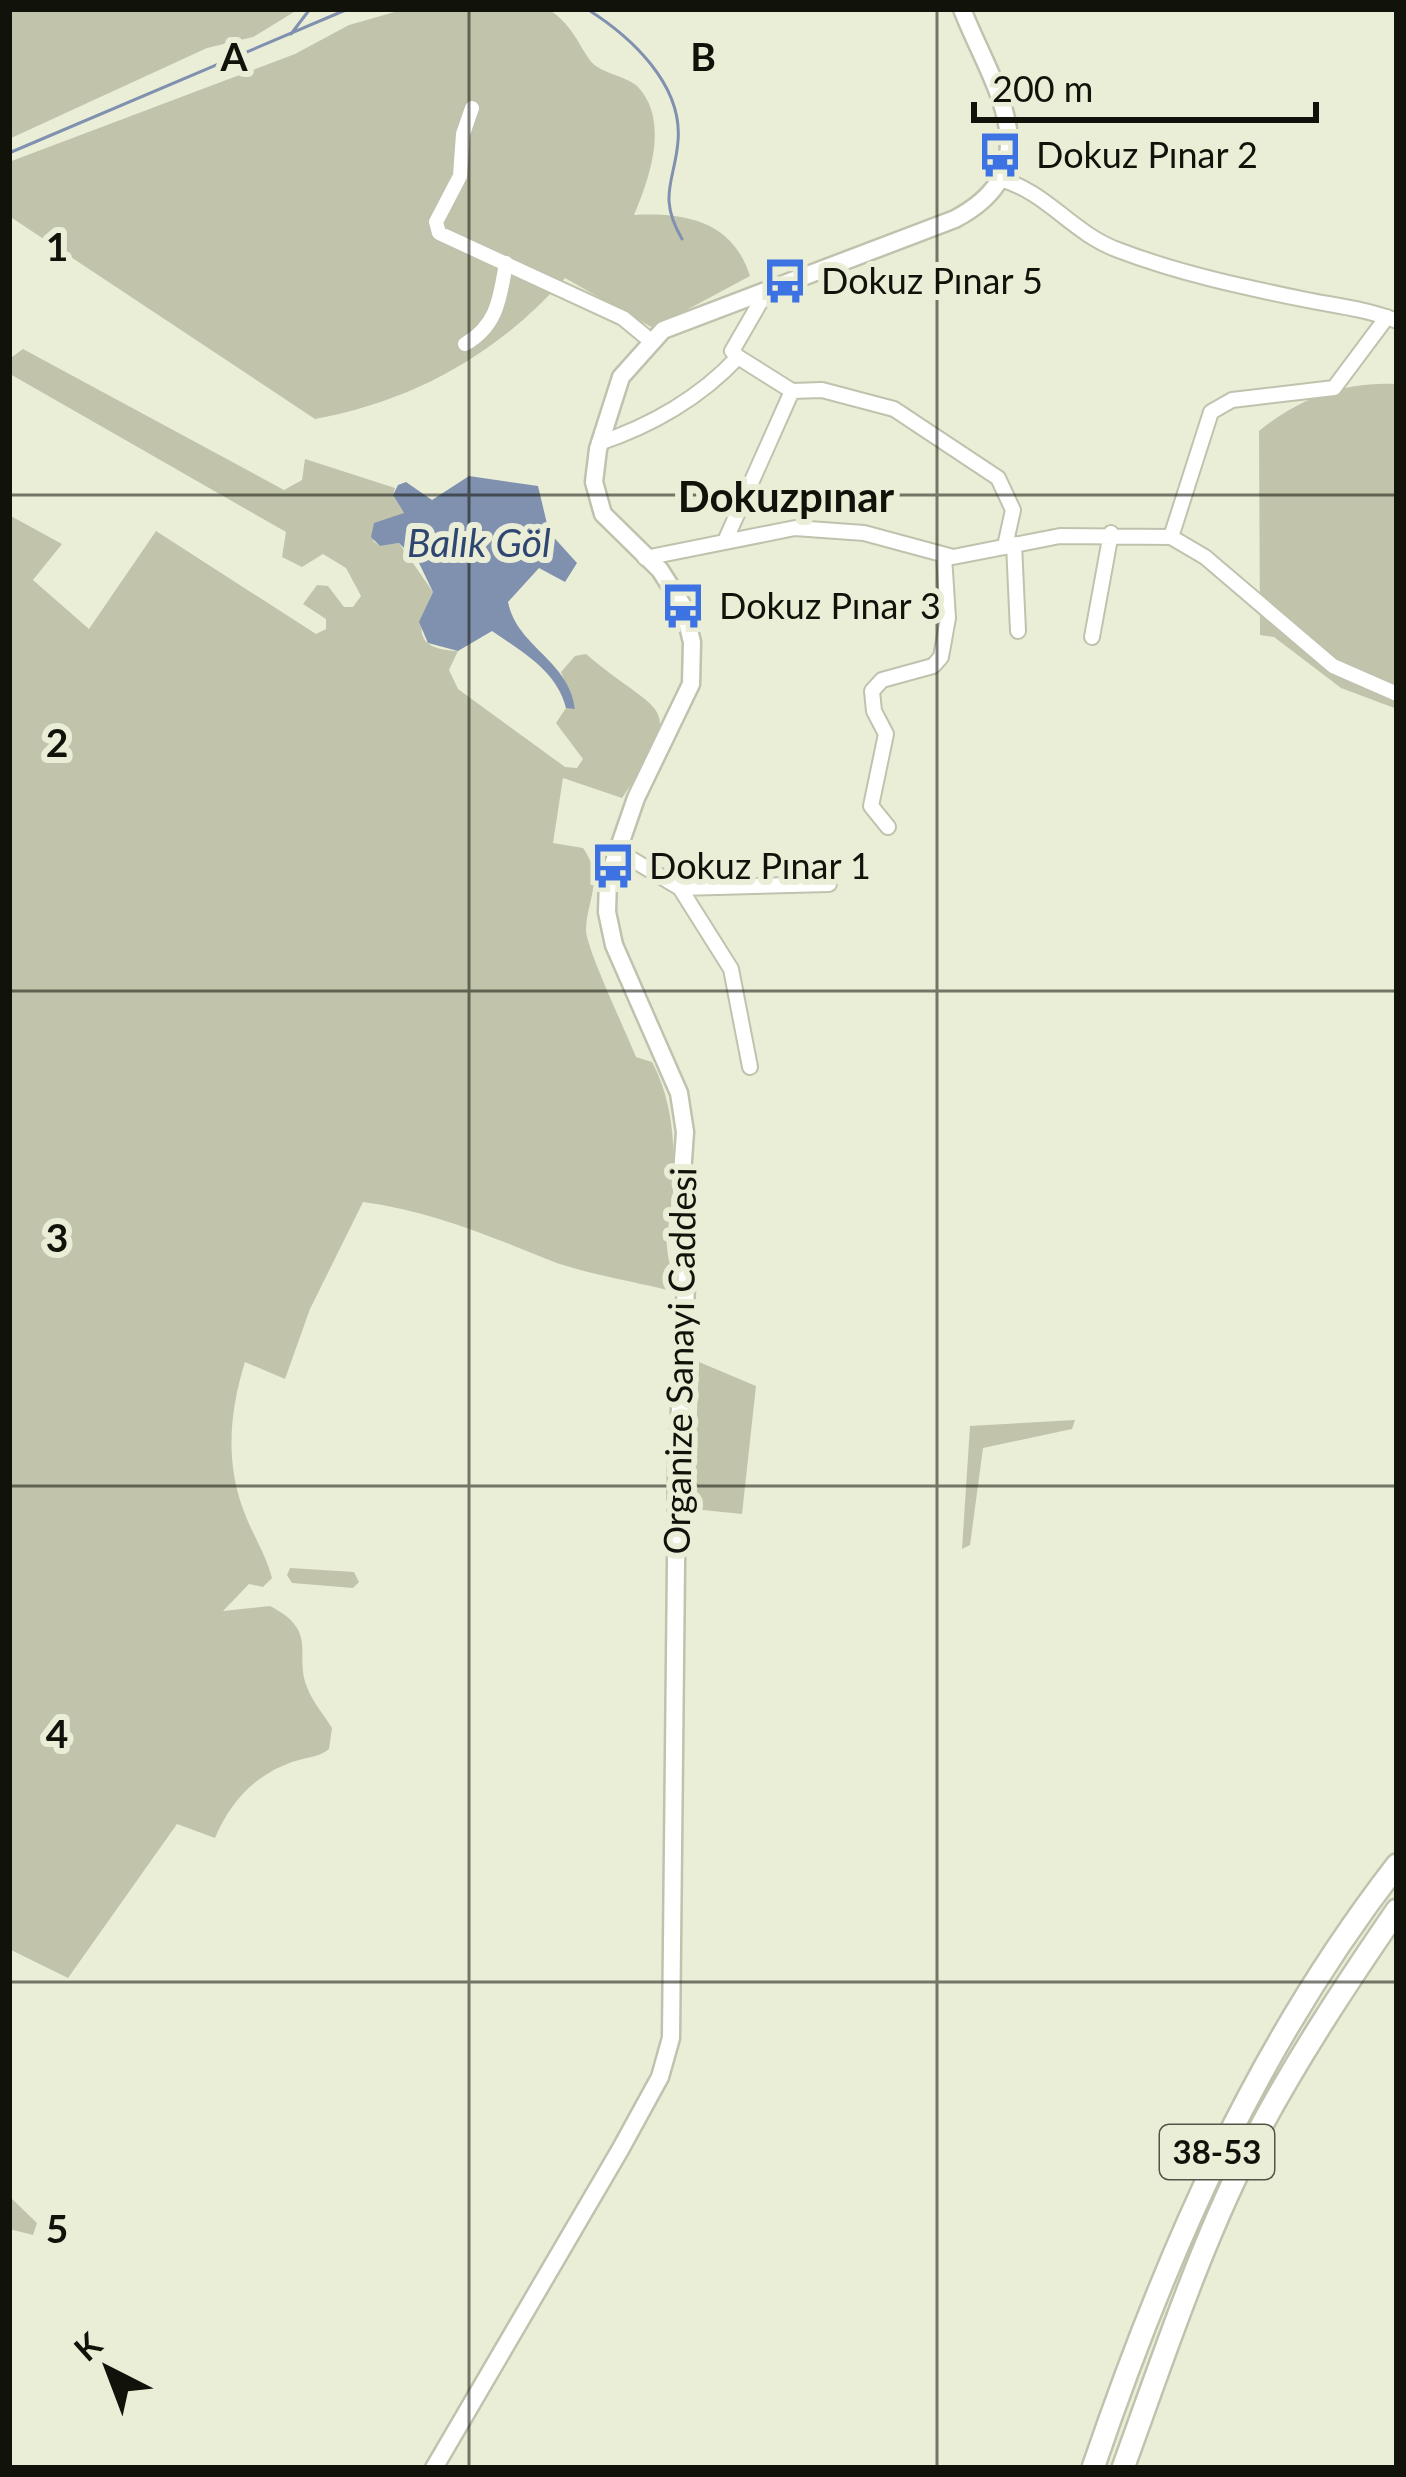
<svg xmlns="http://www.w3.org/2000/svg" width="1406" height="2477" font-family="Lato,sans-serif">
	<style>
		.green { fill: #c1c4ab }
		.water { fill: #8091b0 }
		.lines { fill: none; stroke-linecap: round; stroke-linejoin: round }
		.stream { stroke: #8091b0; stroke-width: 3 }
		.minor-casing { stroke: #c0c2ad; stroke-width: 18 }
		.tertiary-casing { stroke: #c0c2ad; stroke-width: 21 }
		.trunk-casing { stroke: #c0c2ad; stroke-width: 26 }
		.minor { stroke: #fff; stroke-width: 14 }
		.tertiary { stroke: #fff; stroke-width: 16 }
		.trunk { stroke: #fff; stroke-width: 21 }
		.grid { fill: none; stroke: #11120a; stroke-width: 3; stroke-opacity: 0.55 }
		.labels { text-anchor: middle; stroke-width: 12; stroke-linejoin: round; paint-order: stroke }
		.shield { fill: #ebeed7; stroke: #525448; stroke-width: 3 }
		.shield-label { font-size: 33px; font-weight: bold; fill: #11120a }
		.poi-label { font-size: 36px; fill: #11120a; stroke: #ebeed7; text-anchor: start }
		.street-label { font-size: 36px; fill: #11120a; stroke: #ebeed7 }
		.water-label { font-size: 39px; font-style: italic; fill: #2f4672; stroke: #ebeed7 }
		.quarter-label { font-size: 42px; font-weight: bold; fill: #11120a; stroke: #ebeed7 }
		.grid-label { font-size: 39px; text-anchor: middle; font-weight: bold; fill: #11120a; stroke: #ebeed7; stroke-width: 12; stroke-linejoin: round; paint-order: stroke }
	</style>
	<rect width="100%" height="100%" fill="#ebeed7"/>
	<path class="green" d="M9,9H299L253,37L207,48L9,139Z
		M405,9H548C570,23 576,39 589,59C599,74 626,75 638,87C670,121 649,180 634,215C687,212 733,222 750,276L653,328L565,278C498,354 414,401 315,419L9,216V162L295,54L349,25Z
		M23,349L284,490L302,480L305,459L395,488L393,495L404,513L373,541L380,546L399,543L433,592C418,624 410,650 458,651L449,670L458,689L565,767L577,768L583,759L556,723L566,708H575L561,672L575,656L586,654C660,718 690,699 622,798L563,778L553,843L583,848C605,879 587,898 586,930C586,948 627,1034 636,1057L652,1062C680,1114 676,1181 667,1235C665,1251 673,1276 675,1292C634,1281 588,1275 549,1260C487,1235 430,1211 363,1202L310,1309L285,1379L245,1362C230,1410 225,1460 243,1509C251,1532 266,1554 272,1578L263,1587L249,1584L223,1611L270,1606C319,1631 294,1653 307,1687C312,1701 324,1715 332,1728L329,1749C318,1758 306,1757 292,1762C255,1775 230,1802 215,1838L177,1824L68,1978L9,1949V515L62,544L33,580L89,629L156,531L316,634L326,629V619L303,604L317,585L328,586L344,607H353L361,596L346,568L323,554L302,567L282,557L286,532L10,374L12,357Z
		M1397,384V709L1341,688L1274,637L1260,635L1259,431C1299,398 1345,381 1397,384Z
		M699,1362L756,1386L742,1514L693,1509Z
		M1075,1420L1072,1429L983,1448L970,1545L962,1549L970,1426Z
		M290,1568L354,1572L359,1582L353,1588L292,1583L287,1575Z
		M9,2196L37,2223L33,2235L9,2229Z"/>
	<path class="water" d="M469,476L538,486L549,532L577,563L565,582L539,568L508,602C517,647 569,660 575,709L566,708C557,671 521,651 492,631L458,651L428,643L419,622L433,592L419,563L399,543L380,546L371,537L374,523L404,513L393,495L398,485L406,482L432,500Z"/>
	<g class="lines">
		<path class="stream" d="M587,9C630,36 683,84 678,141C675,181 657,196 682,239
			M291,34L310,9
			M9,153L348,9"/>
		<g class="minor-casing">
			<path id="minor" d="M472,108L463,134L460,176L436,222L439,233L623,318L651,341
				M1000,179C1047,192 1072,233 1118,250C1178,273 1243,287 1307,300C1338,306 1367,309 1397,321
				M465,344C498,325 500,297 506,263
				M738,357L792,391L822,390L894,409L998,478L1013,510L1005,546
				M599,443C651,426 701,397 738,357L732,351L769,287
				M1171,537L1211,412L1232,400L1334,388L1387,317
				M726,539L792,391
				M1014,544L1018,631
				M645,558L795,528L864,533L953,557L1060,536L1171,537L1205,557L1333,666L1397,694
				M1092,637L1111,533
				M888,827L871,806L886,734L874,711L872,691L882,680L933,666L941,657L948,618L944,556
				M618,851L680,888L731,969L750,1067
				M680,888L829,884"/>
		</g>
		<g class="tertiary-casing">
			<path id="tertiary" d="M434,2468L620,2150L660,2077L671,2038L677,1469L688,1246L681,1189L685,1132L679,1093L614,945L607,912L608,879L636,798L691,684L692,642L683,606L660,570L603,514L594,482L598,449L621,377L663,330L955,219C1055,166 991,84 962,9"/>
		</g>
		<g class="trunk-casing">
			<path id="trunk" d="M1093,2468C1167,2251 1256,2047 1397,1865
				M1123,2468C1164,2356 1201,2242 1256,2136C1298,2057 1347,1983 1397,1910"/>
		</g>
		<use href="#minor" class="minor"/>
		<use href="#tertiary" class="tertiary"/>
		<use href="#trunk" class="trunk"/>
	</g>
	<path class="grid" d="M469,9V2468M937,9V2468M9,495H1397M9,991H1397M9,1486H1397M9,1982H1397"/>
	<defs>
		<g id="bus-bare" transform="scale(3.6)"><path d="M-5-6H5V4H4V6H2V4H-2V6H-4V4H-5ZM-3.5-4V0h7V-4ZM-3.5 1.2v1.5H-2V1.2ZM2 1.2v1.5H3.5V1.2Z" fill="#3c72e2" stroke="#ebeed7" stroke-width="2.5" paint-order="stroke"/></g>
	</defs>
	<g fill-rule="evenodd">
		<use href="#bus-bare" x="1000" y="155"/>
		<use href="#bus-bare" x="785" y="281"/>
		<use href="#bus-bare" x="683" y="606"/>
		<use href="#bus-bare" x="613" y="866"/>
	</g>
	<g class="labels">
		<rect class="shield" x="1160" y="2125" width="114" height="54" rx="9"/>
		<g class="shield-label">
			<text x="1217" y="2164">38-53</text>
		</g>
		<g class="poi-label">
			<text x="1036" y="168">Dokuz Pınar 2</text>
			<text x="821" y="294">Dokuz Pınar 5</text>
			<text x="719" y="619">Dokuz Pınar 3</text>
			<text x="649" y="879">Dokuz Pınar 1</text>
		</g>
		<g class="street-label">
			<text transform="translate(680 1361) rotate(-89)" y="13">Organize Sanayi Caddesi</text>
		</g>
		<g class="water-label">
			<text x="479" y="557">Balık Göl</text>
		</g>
		<g class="quarter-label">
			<text x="786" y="512">Dokuzpınar</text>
		</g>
	</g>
	<g class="grid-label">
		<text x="234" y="71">A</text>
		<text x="703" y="71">B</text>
		<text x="57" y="261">1</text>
		<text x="57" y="757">2</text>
		<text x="57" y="1252">3</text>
		<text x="57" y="1748">4</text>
		<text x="57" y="2243">5</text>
	</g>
	<rect width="1406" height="2477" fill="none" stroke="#11120a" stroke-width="24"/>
	<g transform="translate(108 2369) rotate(318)" stroke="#ebeed7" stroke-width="9" paint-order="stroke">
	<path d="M0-9L21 45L0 30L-21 45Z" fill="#11120a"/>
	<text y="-18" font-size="33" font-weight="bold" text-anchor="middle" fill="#11120a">K</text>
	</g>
	<path d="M974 102v18h342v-18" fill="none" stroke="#11120a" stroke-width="6"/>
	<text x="992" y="102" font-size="36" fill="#11120a" stroke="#ebeed7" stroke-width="9" paint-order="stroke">200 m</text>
</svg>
